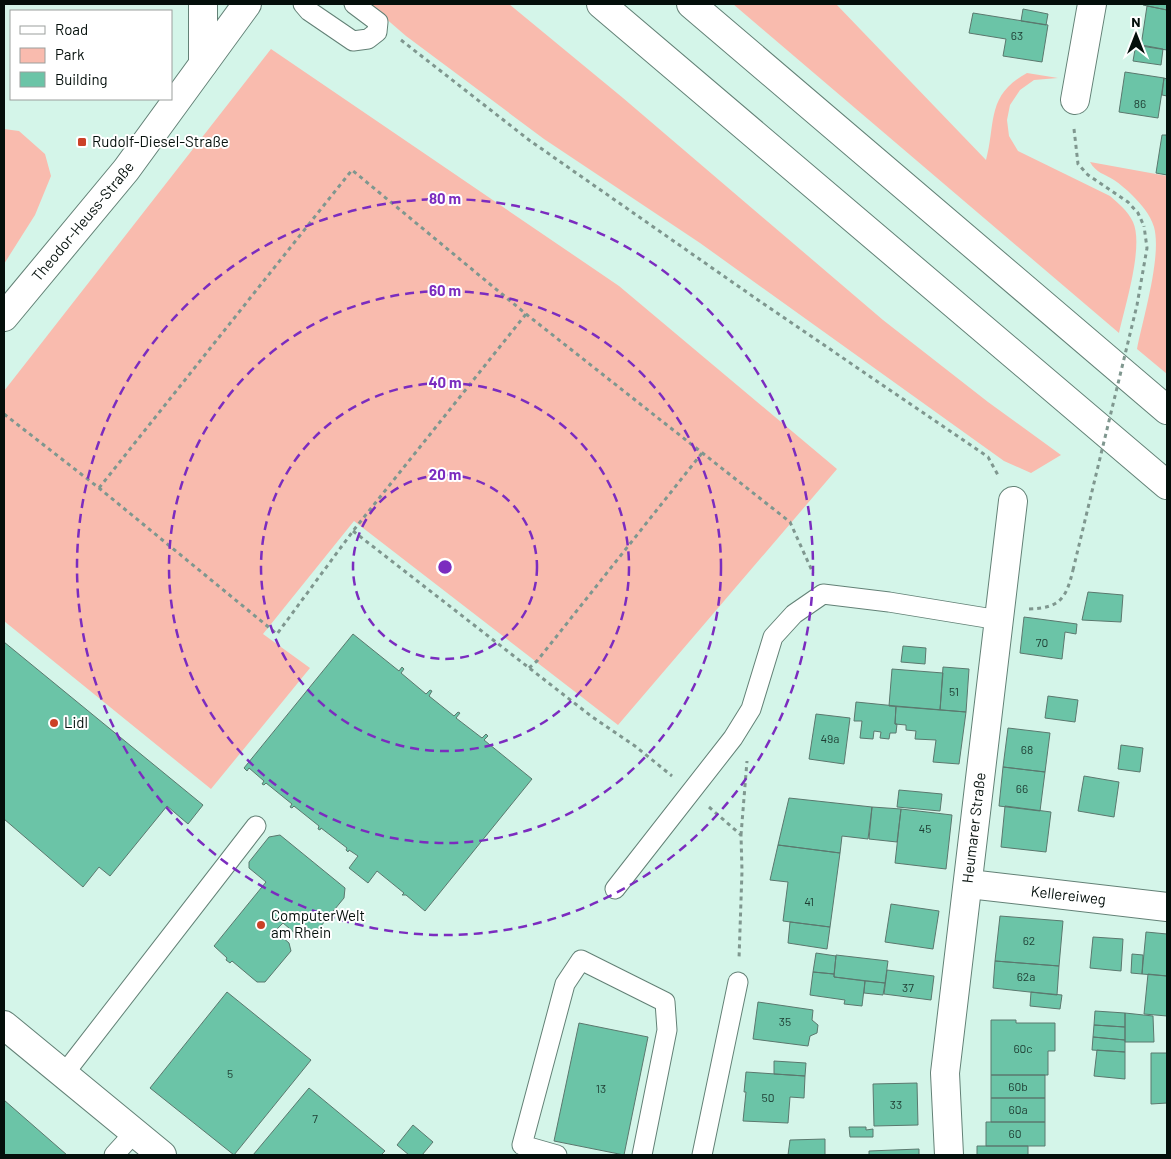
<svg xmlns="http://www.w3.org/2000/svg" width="1171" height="1159" font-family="Barlow,sans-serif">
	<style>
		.green { fill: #f9bbae }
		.building { fill: #6bc4a7; stroke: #5b786e }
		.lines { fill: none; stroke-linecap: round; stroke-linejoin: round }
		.lane-casing { stroke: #638176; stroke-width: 21 }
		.street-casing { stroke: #638176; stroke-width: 30 }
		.secondary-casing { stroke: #638176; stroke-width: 30 }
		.highway-casing { stroke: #638176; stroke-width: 30 }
		.path { stroke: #7f978f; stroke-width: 3; stroke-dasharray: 4 4; stroke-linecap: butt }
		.lane { stroke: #fff; stroke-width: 19 }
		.street { stroke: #fff; stroke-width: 28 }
		.secondary { stroke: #fff; stroke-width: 28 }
		.highway { stroke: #fff; stroke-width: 28 }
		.path-bridge { stroke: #7f978f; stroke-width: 3; stroke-dasharray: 4 4; stroke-linecap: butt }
		.ring { fill: none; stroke: #7b2cbf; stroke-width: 2.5; stroke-dasharray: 9 6 }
		.poi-dot { fill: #cc4127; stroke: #fff; stroke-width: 2 }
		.labels { text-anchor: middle; stroke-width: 4; stroke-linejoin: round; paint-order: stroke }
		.number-label { font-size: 12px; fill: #1e3c32 }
		.poi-label { font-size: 15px; fill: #040f0b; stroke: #fff; text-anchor: start }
		.street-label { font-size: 15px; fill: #040f0b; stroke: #fff }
		.centre { fill: #7b2cbf; stroke: #fff; stroke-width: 2.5 }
		.ring-label { font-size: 15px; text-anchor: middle; font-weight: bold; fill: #7b2cbf; stroke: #fff; stroke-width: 4; stroke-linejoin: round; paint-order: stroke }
	</style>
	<rect width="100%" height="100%" fill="#d4f5e9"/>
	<path class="green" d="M369,4H509L623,98L883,320L988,402L1061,455L1031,473L1004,461L700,243L544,139L406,36Z
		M733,4H836L986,160C996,123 986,95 1027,73L1058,78L1034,80L1020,90L1010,105L1007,120L1009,136L1018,151L1110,196C1118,203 1128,211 1133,222C1144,246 1125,306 1119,333Z
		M271,49L619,286L837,469L618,725L354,521L263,634L310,668L211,789L4,621V391Z
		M4,129L19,131L45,154L51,176L35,215L4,264Z
		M1090,162L1167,176V374L1137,349C1143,318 1162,256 1154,227C1150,214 1141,204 1132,195C1127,190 1120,184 1114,180C1105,174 1096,173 1090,162Z"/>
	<path class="building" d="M1143,4H1167V10L1143,5Z
		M1147,6L1167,10V50L1141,46Z
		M1023,9L1048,14L1046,25L1021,21Z
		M973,13L1048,25L1042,62L1003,56L1006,39L969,33Z
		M1136,44L1163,49L1161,65L1133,61Z
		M1125,72L1164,78L1158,118L1119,112Z
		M1164,78L1167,79V96L1162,95Z
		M1162,135H1167V175L1156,173Z
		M1088,592L1123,595L1121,622L1082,620Z
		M1024,617L1077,624L1076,634L1065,632L1062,659L1020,653Z
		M353,634L399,671L402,667L404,669L401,673L426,694L430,690L432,691L429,696L454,716L458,712L460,713L456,718L482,738L486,734L488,736L484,740L532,779L425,911L406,895H402L404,893L377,871L368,883L349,868L358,856L349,850L348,852L346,850L347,848L321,828L320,830L318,829L319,826L294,806L292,808L290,807L292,804L266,783L264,785L262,784L264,781L249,768L247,771L244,768Z
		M4,642L203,805L188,824L167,806L110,876L99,867L83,887L4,819Z
		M903,646L926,648L925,664L901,662Z
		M943,667L969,669L966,712L940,710Z
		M892,669L943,673L940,710L889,706Z
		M1048,696L1078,700L1075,722L1045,718Z
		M856,702L896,706L895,724H897L896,733H890L889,739L880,738L881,732L874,731L873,739L860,738L862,721H854Z
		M896,706L966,712L959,764L933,762L936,740L915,739L916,731L906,730V725L895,724Z
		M816,714L850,718L844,764L809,759Z
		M1008,728L1050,733L1045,772L1003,767Z
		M1121,745L1143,748L1140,772L1118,769Z
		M1003,767L1045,772L1040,811L999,806Z
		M1084,776L1119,782L1114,817L1078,811Z
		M899,790L942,794L940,811L897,807Z
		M789,798L872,807L868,839L842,836L840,853L778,845Z
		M1005,806L1051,812L1046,852L1001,847Z
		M872,807L901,809L897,842L869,839Z
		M901,809L952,815L946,869L895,863Z
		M280,835L345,888L344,898L311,938L302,939L283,923L275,931L289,943L291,951L265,982H257L232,961L230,963L226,960L227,958L214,946L266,882L249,868V862L269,837Z
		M778,845L840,853L830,927L783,921L788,882L770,880Z
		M891,904L939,911L933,949L885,942Z
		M1000,916L1063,921L1059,966L995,961Z
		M790,922L830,927L827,949L788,943Z
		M1146,932L1167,934V976L1142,974Z
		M1093,937L1123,939L1121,971L1090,968Z
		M816,953L836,956L834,974L813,972Z
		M1132,954L1143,955L1142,974L1131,973Z
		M836,955L888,961L885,983L834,977Z
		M995,961L1059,966L1057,995L993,988Z
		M887,970L934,976L931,1000L884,994Z
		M813,972L834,974V977L865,981L862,1006L844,1004L845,1000L810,995Z
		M1148,974L1167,976V1016L1144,1014Z
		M865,981L885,983L883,995L864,993Z
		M227,992L311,1060L234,1155L150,1088Z
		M1031,992L1062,995L1060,1009L1030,1006Z
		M758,1002L813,1010L812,1020L818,1025L817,1033L810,1036L808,1046L753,1039Z
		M1095,1011L1125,1013V1027L1094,1025Z
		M1125,1013L1153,1016L1154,1042H1125Z
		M991,1020H1016V1023H1055V1051H1048V1075H991Z
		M579,1023L648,1037L624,1155L554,1141Z
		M1094,1025L1125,1027V1040L1093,1037Z
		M1093,1037L1125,1040V1052L1092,1050Z
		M1097,1050L1125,1052V1079L1094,1076Z
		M1151,1053H1167V1103L1151,1104Z
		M774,1061L806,1063L805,1076L774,1074Z
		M746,1072L805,1076L804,1098L790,1097L788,1123L743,1121L746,1092H744Z
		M991,1075H1045V1098H991Z
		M917,1083L918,1125L874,1126L873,1084Z
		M309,1088L385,1151L381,1155H253Z
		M991,1098H1045V1122H991Z
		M4,1100L67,1155H4Z
		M986,1122H1045V1146H986Z
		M413,1125L433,1142L422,1155H409L397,1145Z
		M849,1127H866V1130L873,1129V1137H850Z
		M825,1139V1155H788L790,1140Z
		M977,1146H1028V1155H977Z
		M919,1149V1155H869V1151Z"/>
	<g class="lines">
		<g class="lane-casing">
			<path id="lane" d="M303,4L309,11L353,41L368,39L377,32L378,22L354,4
				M615,889L733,738L751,709L773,637L794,614L823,594L889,602L999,620
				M64,1074L256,826
				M114,1155L134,1133
				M557,1155L522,1145L565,984L581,960L665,1002L667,1030L642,1155
				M702,1155L738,982"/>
		</g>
		<g class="street-casing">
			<g id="street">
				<path d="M1075,100L1092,4"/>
				<path id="s1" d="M969,884L1167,907"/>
				<path d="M4,1025L162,1155"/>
				<path id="s2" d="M949,1155L945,1073L1013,501"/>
			</g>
		</g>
		<g class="secondary-casing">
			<g id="secondary">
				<path d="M203,4V64"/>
				<path id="s3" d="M4,317L126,170L247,4"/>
			</g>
		</g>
		<g class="highway-casing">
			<path id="highway" d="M601,4L1167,485
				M691,4L1167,410"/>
		</g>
		<path class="path" d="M401,40L529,140L758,300L988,457L999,477
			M1074,129L1078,164L1088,175L1128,202L1138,213L1144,226
			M4,414L99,488L277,634L353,531L526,314
			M99,488L352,170L526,314L790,522L813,573
			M353,531L591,716L635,746L672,776
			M1029,609C1060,608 1066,599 1073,570
			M529,668L537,661L702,453
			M709,807L741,835L742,871L739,959
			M741,835L747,761"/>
		<use href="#lane" class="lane"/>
		<use href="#street" class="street"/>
		<use href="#secondary" class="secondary"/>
		<use href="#highway" class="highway"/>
		<path class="path-bridge" d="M1073,570L1137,305L1147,248L1144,226"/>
	</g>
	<g class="ring">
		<circle cx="445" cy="567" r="92"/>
		<circle cx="445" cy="567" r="184"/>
		<circle cx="445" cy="567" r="276"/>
		<circle cx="445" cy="567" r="368"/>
	</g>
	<g class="poi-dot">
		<rect x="77" y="137" width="10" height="10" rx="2.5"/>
		<circle cx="54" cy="723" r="5"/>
		<circle cx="261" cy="925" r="5"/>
	</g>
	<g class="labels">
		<g class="number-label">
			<text x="1017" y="40">63</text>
			<text x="1140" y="108">86</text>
			<text x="1042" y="647">70</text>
			<text x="954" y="696">51</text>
			<text x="830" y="743">49a</text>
			<text x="1027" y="754">68</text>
			<text x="1022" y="793">66</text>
			<text x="925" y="833">45</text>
			<text x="809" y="906">41</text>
			<text x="1029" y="945">62</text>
			<text x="1026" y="981">62a</text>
			<text x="908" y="992">37</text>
			<text x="785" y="1026">35</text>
			<text x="1023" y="1053">60c</text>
			<text x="230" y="1078">5</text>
			<text x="1018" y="1091">60b</text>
			<text x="601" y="1093">13</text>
			<text x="768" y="1102">50</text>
			<text x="896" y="1109">33</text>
			<text x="1018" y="1114">60a</text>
			<text x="315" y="1123">7</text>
			<text x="1015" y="1138">60</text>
		</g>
		<g class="poi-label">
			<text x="92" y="147">Rudolf-Diesel-Straße</text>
			<text x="64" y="728">Lidl</text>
			<text x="271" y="921">ComputerWelt<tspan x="271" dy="17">am Rhein</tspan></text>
		</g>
		<g class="street-label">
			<text dy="5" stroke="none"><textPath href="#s3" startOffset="124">Theodor-Heuss-Straße</textPath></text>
			<text dy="5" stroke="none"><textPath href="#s2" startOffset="329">Heumarer Straße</textPath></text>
			<text dy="5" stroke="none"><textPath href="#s1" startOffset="100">Kellereiweg</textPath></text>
		</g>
	</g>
	<circle cx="445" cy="567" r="8" class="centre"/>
	<g class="ring-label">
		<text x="445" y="204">80 m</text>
		<text x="445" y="296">60 m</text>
		<text x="445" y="388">40 m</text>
		<text x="445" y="480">20 m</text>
	</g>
	<rect width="1171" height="1159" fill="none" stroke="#040f0b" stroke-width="10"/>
	<rect x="10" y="10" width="162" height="90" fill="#ffffff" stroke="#9b9f9d"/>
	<rect x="20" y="26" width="25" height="8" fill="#ffffff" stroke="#9b9f9d"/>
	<text x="55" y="35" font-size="15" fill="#040f0b">Road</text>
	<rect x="20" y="48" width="25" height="15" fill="#f9bbae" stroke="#9b9f9d"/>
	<text x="55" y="60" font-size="15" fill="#040f0b">Park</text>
	<rect x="20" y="72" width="25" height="15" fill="#6bc4a7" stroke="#9b9f9d"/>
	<text x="55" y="85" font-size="15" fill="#040f0b">Building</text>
	<g transform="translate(1136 35)" stroke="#ffffff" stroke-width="4" paint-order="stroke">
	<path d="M0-4L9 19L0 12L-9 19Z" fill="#040f0b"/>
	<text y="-8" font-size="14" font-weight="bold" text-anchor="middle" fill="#040f0b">N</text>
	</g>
</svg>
